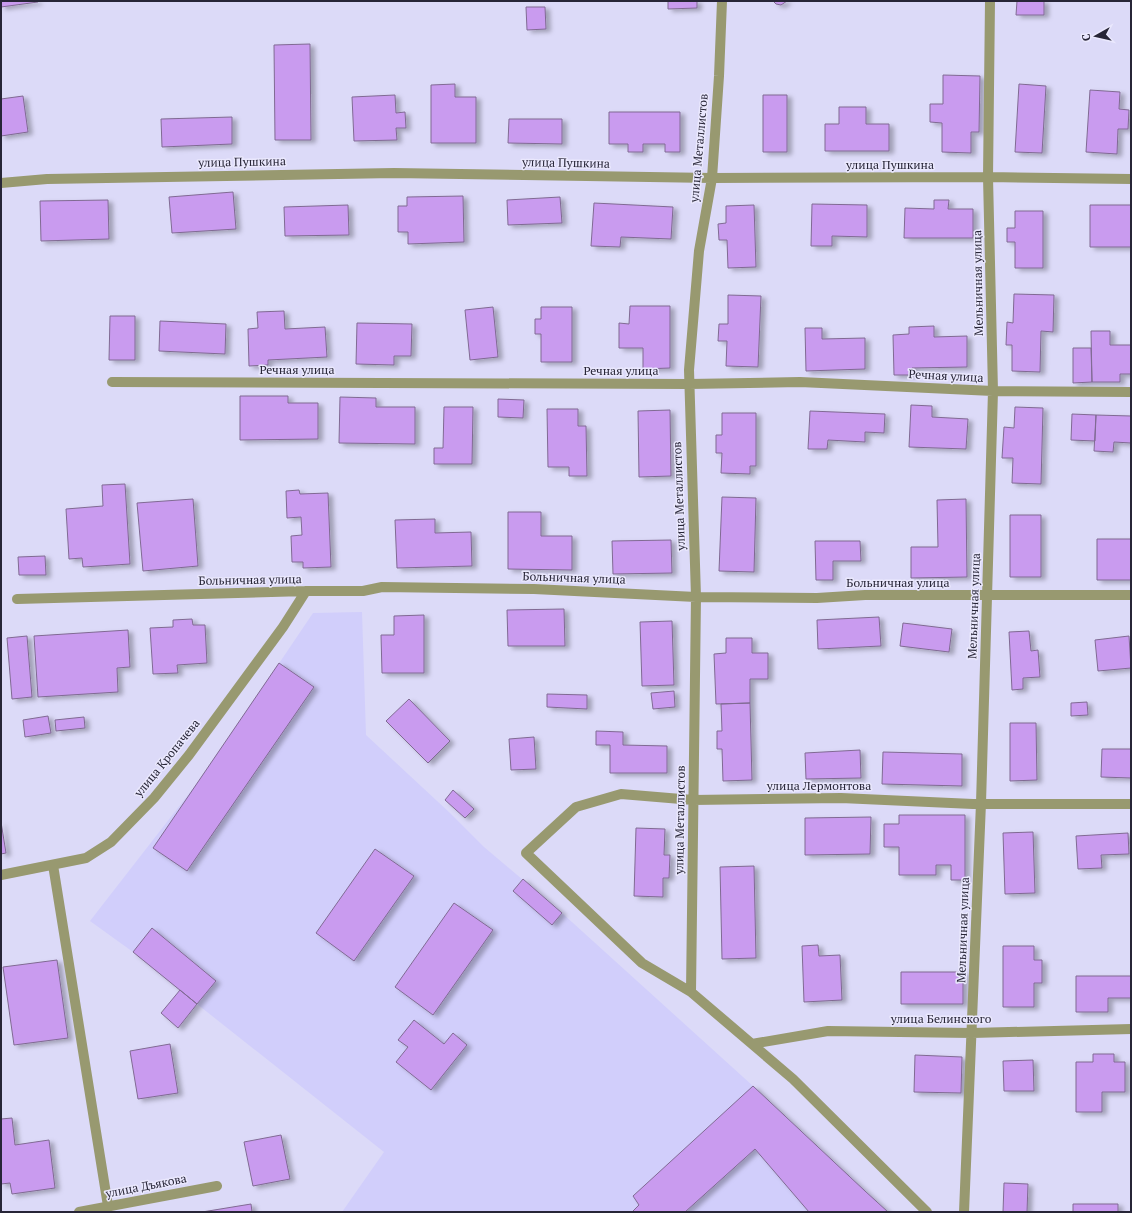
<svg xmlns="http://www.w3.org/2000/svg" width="1132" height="1213" font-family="'PT Serif',serif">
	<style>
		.built { fill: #d1cefb }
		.building { fill: #c99bef; stroke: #806a93; filter: url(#shadow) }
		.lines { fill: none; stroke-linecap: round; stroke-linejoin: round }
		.minor { stroke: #989970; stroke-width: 10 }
		.labels { text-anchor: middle; stroke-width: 3; stroke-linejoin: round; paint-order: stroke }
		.street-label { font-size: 12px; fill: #272537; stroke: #eae8fd }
	</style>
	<defs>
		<filter id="shadow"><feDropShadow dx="4.5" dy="2.5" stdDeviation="2" flood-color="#0004"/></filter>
	</defs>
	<rect width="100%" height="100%" fill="#dcdaf8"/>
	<path class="built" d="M362,612L366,735L450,813L484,847L562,913L753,1086L888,1212H342L384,1152L197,1004L133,952L90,921L205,773L313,613Z"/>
	<path class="building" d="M1,1H37L38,2L1,7Z
		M668,1H697V8L668,9Z
		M773,1H787L781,5L776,4Z
		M1017,1H1044V15H1016Z
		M526,7H545L546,29L527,30Z
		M310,44L311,140H275L274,45Z
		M943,75L980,76L979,132H971V153L942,152V123L930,122V104H943Z
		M455,84V97H476V143H431V85Z
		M1019,84L1046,86L1042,153L1015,152Z
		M1090,90L1120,92L1119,109L1129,110L1128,129H1118L1117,154L1086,152Z
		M395,95L396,113L405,112L406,128H396L397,140L354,141L352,97Z
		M763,95H787V152H763Z
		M23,96L28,132L1,136V99Z
		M839,107H866V124H889V151H825V124H839Z
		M609,112H680V152H665V144H643V152H628V144H609Z
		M232,117V144L162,147L161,119Z
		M509,119H562V144L508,143Z
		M233,192L236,229L172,233L169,197Z
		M463,196L464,242L408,244V232H398V206H407V197Z
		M560,197L562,223L508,225L507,200Z
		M108,200L109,239L41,241L40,201Z
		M934,200H949L948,209H973V238H904L905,208L934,209Z
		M594,203L673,207L671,239L621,237L620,247L591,246Z
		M812,204L867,205V237L832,236V246H811Z
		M348,205L349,235L285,236L284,207Z
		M754,205L756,267L728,268L727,240H719L718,224L726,223V206Z
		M1090,205H1131V247H1090Z
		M1015,211H1043V268H1015V242H1007V228H1015Z
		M1014,294L1054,295L1053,332L1041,331L1040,372L1012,371V345H1006L1007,322L1013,323Z
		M728,295L761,296L758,367L726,366L727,341H718L719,324H728Z
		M630,306H670V368L643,369V348H619V323L629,324Z
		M493,307L498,357L470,360L465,310Z
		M541,307H572V362H541V334H535V319H541Z
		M284,311L285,329L325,327L327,357L268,360V365L249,366L248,329L258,328L257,312Z
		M110,316H135V360H109Z
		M160,321L226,324L225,354L159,351Z
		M357,323L412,324L411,356H394V365L356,364Z
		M934,326V337L967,336V367L912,368V375H894L893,335L909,334V327Z
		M805,328H822V339L865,338V369L806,371Z
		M1091,331H1110V345H1131V374H1120V382H1092Z
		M1073,348H1091L1092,382L1073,383Z
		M240,396H288V403H318V439L240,440Z
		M340,397L376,398V407H415V444L339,443Z
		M498,399L524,400L523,418L498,417Z
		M911,405L932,406V417L968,419L966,449L909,447Z
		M444,407H473L472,464H434V448H443Z
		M1015,407L1043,408L1041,484L1012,483L1013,458H1002L1004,427L1014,428Z
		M547,409H578V426H586L587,476H569V467H548Z
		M670,410L671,476L639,477L638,411Z
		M810,411L885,414L884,433L865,432V442L828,440L827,449H808Z
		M722,413H756V466H750V474L721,473L722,453H716V435H722Z
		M1072,414L1096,415L1095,441L1071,440Z
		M1096,415L1131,416V443L1114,442L1113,452L1094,451Z
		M125,484L130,564L83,567L82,558L69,559L66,509L103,506L102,485Z
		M299,490L300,494L328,493L331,567L303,568V562H292L291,536L302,535L301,517L287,518L286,491Z
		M722,497L756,498L754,572L719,571Z
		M193,499L198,566L143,571L137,503Z
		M966,499L967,577L911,578V547H938L937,500Z
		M508,512H541V536H572V570L508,569Z
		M1010,515H1041V577H1010Z
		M435,519V533L471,532L472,566L397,568L395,520Z
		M1097,539H1131V580H1097Z
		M671,540L672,573L613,574L612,541Z
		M815,541H860L861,561H833V580H816Z
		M45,556L46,575H19L18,557Z
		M564,609L565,646H508L507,610Z
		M424,615V673H382L381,635H394V616Z
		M879,617L881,646L818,649L817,620Z
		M192,619L193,625H205L207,663L177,665L178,673L153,674L150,628L173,627V620Z
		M672,621L674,685L642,686L640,622Z
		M903,623L952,629L949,652L900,646Z
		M128,630L130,667L117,668L118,692L38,697L34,636Z
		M1029,631L1031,651L1038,650L1040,677L1023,678V689L1012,690L1009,632Z
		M27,636L32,697L12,699L7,638Z
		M1129,636L1131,668L1098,671L1095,640Z
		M726,638H752V653H768V679H750V703L716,704L714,654L726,653Z
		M279,663L314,687L187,871L153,848Z
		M674,691L675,707L653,709L651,693Z
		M547,694L587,695V709L547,707Z
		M409,699L450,741L428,763L386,721Z
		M1087,702L1088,715L1071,716V703Z
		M750,703L752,780L723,781L722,749H717V731H722L721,704Z
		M48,716L51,733L25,737L23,720Z
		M84,717L85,728L56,731L55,720Z
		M1010,723H1036L1037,780L1010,781Z
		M596,731L623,732V745L667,746V773H610V745H596Z
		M534,737L536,769L511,770L509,739Z
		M1102,749H1131V778L1101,777Z
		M860,750L861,778L806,779L805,753Z
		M883,752L962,754V786L882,784Z
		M453,790L474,809L465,818L445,800Z
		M899,815H965V880H951V865H936V875H899V847H884V824H899Z
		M871,817L870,854L805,855V818Z
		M1,822L6,853L1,854Z
		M636,828L665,829L664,855H670L669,878H663V897L634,896Z
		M1033,832L1035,893L1005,894L1003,833Z
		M1128,833L1129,854L1101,855L1102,868L1078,869L1076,836Z
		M375,849L414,876L354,961L316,933Z
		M754,866L756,958L722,959L720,867Z
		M523,879L562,913L552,925L513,891Z
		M454,903L493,930L433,1015L395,987Z
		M152,928L216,981L197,1004L133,952Z
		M818,945L819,956L840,955L842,1000L804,1002L802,946Z
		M1003,946H1034V960H1042V983H1034V1007H1003Z
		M57,960L68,1038L14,1045L3,967Z
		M901,972H963V1004H901Z
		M1076,976H1131V998H1108V1012H1076Z
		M180,990L197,1004L178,1028L161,1013Z
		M414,1020L444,1044L453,1033L467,1045L431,1090L396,1062L408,1047L398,1040Z
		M170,1044L178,1093L138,1099L130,1051Z
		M1093,1054H1114V1062H1125V1092H1102V1112H1076V1062H1093Z
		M915,1055L962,1057L961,1093L914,1092Z
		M1033,1060L1034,1091H1004L1003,1061Z
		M753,1086L865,1191L888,1212H809L755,1149L685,1212H632L639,1205L633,1196Z
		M12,1118L15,1145L49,1140L55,1188L12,1194L10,1183L1,1184V1119Z
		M281,1135L290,1179L253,1186L244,1142Z
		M1004,1183L1028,1184L1027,1212H1003Z
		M251,1204L252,1212H202Z
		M1073,1204H1118V1212H1073Z"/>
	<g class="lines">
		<path class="minor" d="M1,183L47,179L394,173L712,178L988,177L1131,179
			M112,382L689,384L800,382L993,391L1131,392
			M17,599L306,591H363L382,587L534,589L696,597L817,598L865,595H1131
			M53,865L108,1206
			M1,875L86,858L111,842L154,798L189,755L283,627L306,591
			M691,992L696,597L689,370L699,251L712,178L719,76L722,1
			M752,1044L828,1031L972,1033L1131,1029
			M79,1212L217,1186
			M927,1212L793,1079L691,992L642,963L526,853L576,807L621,794L693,800L841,798L973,804H1131
			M964,1212L981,803L993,391L988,177L990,1"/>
	</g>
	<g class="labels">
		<g class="street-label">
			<text transform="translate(699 148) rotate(-85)" y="4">улица Металлистов</text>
			<text transform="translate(242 162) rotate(-1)" y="4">улица Пушкина</text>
			<text transform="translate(566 163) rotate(1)" y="4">улица Пушкина</text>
			<text x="890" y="169">улица Пушкина</text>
			<text transform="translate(978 283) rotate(-91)" y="4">Мельничная улица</text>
			<text x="297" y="374">Речная улица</text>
			<text x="621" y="375">Речная улица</text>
			<text transform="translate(946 376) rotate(3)" y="4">Речная улица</text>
			<text transform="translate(679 496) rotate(-92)" y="4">улица Металлистов</text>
			<text transform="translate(574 578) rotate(2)" y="4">Больничная улица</text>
			<text transform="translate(250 580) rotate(-1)" y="4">Больничная улица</text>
			<text x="898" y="587">Больничная улица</text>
			<text transform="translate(974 606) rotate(-88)" y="4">Мельничная улица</text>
			<text transform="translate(167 758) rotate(-51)" y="4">улица Кропачева</text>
			<text x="819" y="790">улица Лермонтова</text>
			<text transform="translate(680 820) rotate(-89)" y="4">улица Металлистов</text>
			<text transform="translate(963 930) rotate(-88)" y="4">Мельничная улица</text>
			<text x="941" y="1023">улица Белинского</text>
			<text transform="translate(146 1186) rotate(-11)" y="4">улица Дъякова</text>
		</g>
	</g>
	<rect width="1132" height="1213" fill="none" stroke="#272537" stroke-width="4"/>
	<g transform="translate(1096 36) rotate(262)" stroke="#eae8fd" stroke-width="3" paint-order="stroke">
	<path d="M0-3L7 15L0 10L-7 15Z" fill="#272537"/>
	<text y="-6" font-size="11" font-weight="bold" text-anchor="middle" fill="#272537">С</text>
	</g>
</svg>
